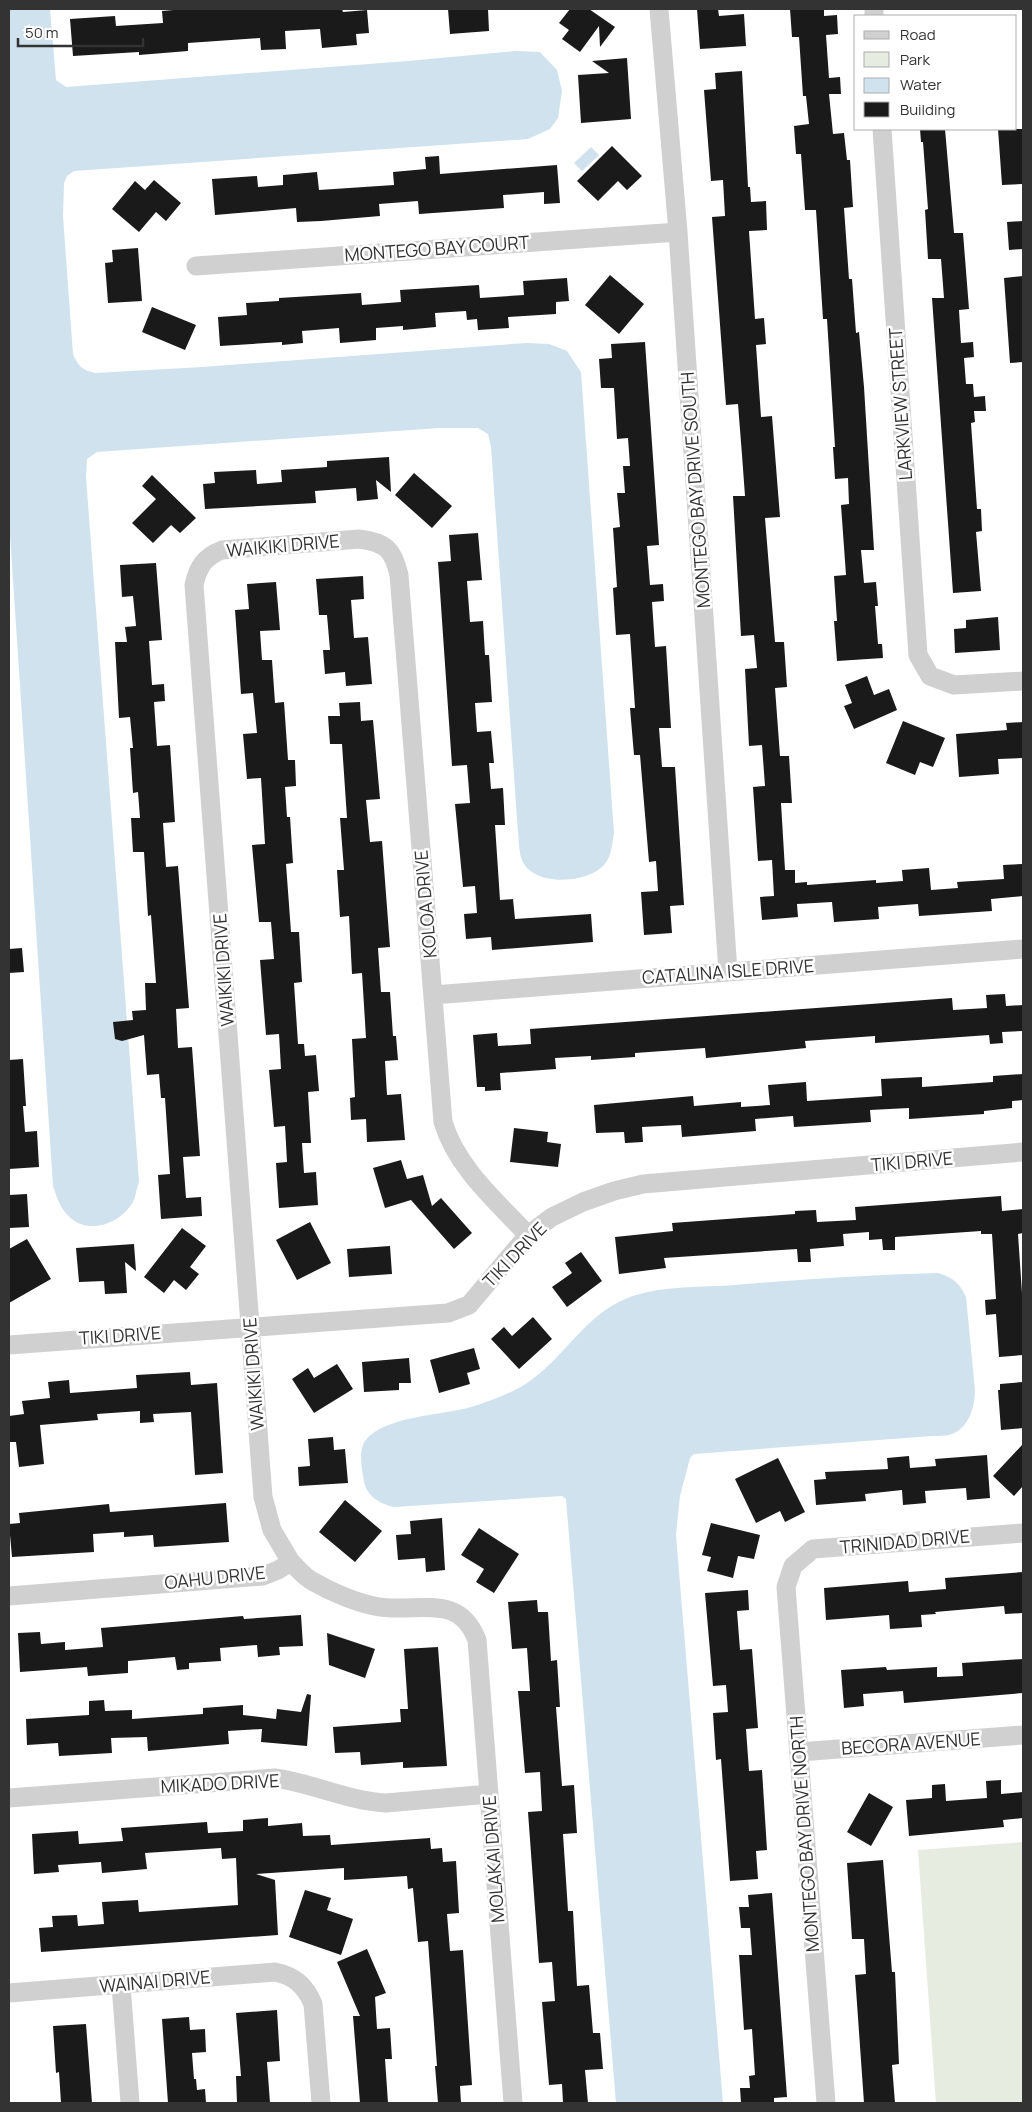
<svg xmlns="http://www.w3.org/2000/svg" width="1032" height="2112" font-family="Manrope,sans-serif">
	<style>
		.green { fill: #e6ecdf }
		.water { fill: #cfe2ee }
		.building { fill: #1a1a1a }
		.lines { fill: none; stroke-linecap: round; stroke-linejoin: round }
		.street { stroke: #d0d0d0; stroke-width: 19 }
		.labels { text-anchor: middle; stroke-width: 5; stroke-linejoin: round; paint-order: stroke }
		.street-label { font-size: 18px; fill: #333; stroke: #fff }
	</style>
	<rect width="100%" height="100%" fill="#fff"/>
	<path class="green" d="M1023,1842V2103H936L918,1850Z"/>
	<path class="water" d="M9,9H50L56,80L66,87L408,61L515,51L540,52L557,70L562,91L558,118L550,129L528,139L74,171L67,176L64,183L63,216L73,354C78,366 82,370 95,373L202,367L526,343L549,344L567,351L581,372L614,833C612,844 612,856 604,865C587,884 533,887 522,860C519,853 519,841 518,833L491,447L488,434L478,428H439L97,452L87,459L86,477L139,1181C137,1187 136,1194 134,1200C123,1222 92,1235 72,1219C61,1211 57,1198 53,1186L9,519Z
		M591,147L599,155L582,171L574,163Z
		M938,1273C953,1278 959,1282 966,1297L975,1390C975,1406 969,1428 952,1434C946,1436 938,1436 932,1436L694,1454L690,1458L680,1496L676,1535L723,2103H616L566,1499L562,1496L394,1507C380,1504 367,1496 364,1482C362,1470 358,1451 365,1441C383,1416 444,1415 471,1407C486,1403 511,1393 524,1385C571,1355 587,1304 648,1292C674,1286 708,1287 735,1285C802,1279 870,1275 938,1273Z"/>
	<path class="building" d="M185,9H342L343,12L367,10L369,33L356,34L357,45L333,47L322,48L320,29L285,31L286,49L261,50L260,38L188,43V51L139,55V52L73,56L70,19L115,16L116,26L163,23L162,11Z
		M448,9H488L489,31L450,34Z
		M570,9H589L615,27L600,47L599,26L580,52L562,39L569,30L559,23Z
		M697,9H718L719,16L744,14L746,46L700,49Z
		M790,9H824V16L837,15L838,34L826,35L829,78L840,77L841,94H829L833,134L844,133L847,160H850L853,207L844,208L849,279H852L856,333L859,332L864,387L874,550H861L864,583L876,582L878,606H875L878,644H882L883,658L837,661L834,621H837L834,576L846,575L841,505L849,504L848,478L835,479L833,447H835L827,319H823L816,210H805L801,154H796L794,126L809,124L806,96H803L799,37H792Z
		M627,58L631,119L581,123L578,75L609,73L592,61Z
		M742,71L748,187H750L751,202L766,201L767,230L749,231L755,319L764,318L766,344L756,345L761,417L772,416L780,517L765,518L775,642H784L787,687L775,688L780,756H789L792,803H781L785,870H795V883L807,882V885L876,880V883L903,881L902,870L929,868L931,890L958,888L957,882L1004,879L1003,865L1023,864V896L991,899L992,911L919,916L918,904L878,907L879,919L834,922L832,902L797,904L798,917L762,920L760,897L774,896L772,860L758,861L753,787L765,786L762,745L749,746L745,669L757,668L754,635L741,636L733,496H745L742,455L738,404L726,405L712,217L725,216L723,180L711,181L704,90L716,89L715,73Z
		M920,129H945L954,233H963L969,309L959,310L961,343L973,342L974,357L964,358L966,384H973L974,397L985,396L986,411H974L975,422L971,423L977,509H981L982,531L976,532L981,591L953,593L932,298H944L941,259H928L925,210L928,209L923,142H921Z
		M998,129H1023V184L1002,185Z
		M612,146L642,176L627,190L618,181L598,201L577,181Z
		M439,156L440,174L557,165L560,203L544,204V192L503,195L504,208L419,214L418,201L379,204L380,216L321,221L297,222L296,208L215,215L212,179L257,176L258,187L283,185V175L317,172L319,190L394,185L393,172L426,169L425,157Z
		M154,180L181,203L166,221L156,212L139,232L112,209L135,181L145,190Z
		M1023,221V249L1009,250L1007,222Z
		M138,248L142,301L108,303L105,263L113,262L112,250Z
		M610,275L644,304L619,334L585,305Z
		M1023,276V362L1010,363L1004,278Z
		M567,278L569,301L556,302V314L508,317L509,328L478,330L477,319L467,320L466,311L435,313L436,327L403,330V326L376,328V340L340,343L339,328L302,331L303,343L282,345V342L220,346L218,317L247,315L246,303L279,301V298L361,293L362,305L401,302L400,290L479,285L480,298L524,295L523,281Z
		M152,307L196,325L185,350L142,332Z
		M645,342L659,545L647,546L650,585L663,584L664,601L652,602L655,647L666,646L671,728H659L662,767H675L684,905L670,906L672,933L644,935L641,892L658,891L656,861L649,862L640,755H634L630,708H635L630,634L616,635L613,588L617,587L613,528L620,527L617,493H625L623,466H630L628,438L617,439L614,388H601L599,359L612,358L611,344Z
		M389,457L391,492L376,480L378,499L357,501L356,488L315,491L316,503L205,509L203,484L215,483L214,472L256,470L257,484L282,482L281,470L327,467V461Z
		M414,473L452,506L432,528L395,495Z
		M152,475L196,518L180,533L171,525L153,543L132,523L156,499L142,486Z
		M478,533L482,580L467,581L470,622L483,621L485,655H489L492,702L475,703L477,732L491,731L494,763H489L491,789L503,788L505,825H495L500,900L513,899L515,919L591,914L593,942L492,950L491,937L466,939L464,914L477,913L475,886L463,887L455,804L470,803L467,765L452,766L438,562L451,561L449,535Z
		M156,563L162,640L149,641L152,685L164,684L165,701L154,702L157,746L170,745L175,822L163,823L166,867L178,866L189,1008L176,1009L178,1048L192,1047L200,1156L183,1157L186,1198L201,1197L202,1216L161,1219L158,1175L170,1174L165,1098H161L159,1074L147,1075L144,1035L122,1041L115,1039L113,1022L133,1020L132,1011L146,1010L145,983H156L151,915L148,916L144,852H133L131,818H140L138,792L133,793L130,748H133L130,717L119,718L115,642H127L125,627L136,626L133,596L122,597L120,565Z
		M363,576L364,599L351,600L354,638L368,637L372,684L346,686L345,672L325,674L323,650H330L327,615H319L316,579Z
		M276,582L280,630L260,631L262,660H272L275,703L284,702L288,760H295L296,786L285,787L287,817H290L293,863L286,864L291,932H299L302,982L294,983L298,1044H304L305,1056L316,1055L319,1091L308,1092L311,1143H302L304,1173L316,1172L318,1205L279,1208L276,1163L287,1162L285,1126L274,1127L269,1070L281,1069L279,1034L266,1035L260,960L274,959L271,922H259L252,845L265,844L261,778L247,779L243,734L257,733L253,693L241,694L235,610L249,609L247,584Z
		M998,617L1000,650L955,653L954,629L966,628V620Z
		M867,676L874,695L889,689L897,710L854,729L844,706L852,703L845,685Z
		M360,702L361,721L373,720L380,799L366,800L370,842L382,841L390,947L378,948L381,992H390L393,1036H396L398,1060L385,1061L387,1095L401,1094L405,1140L367,1142L366,1119L351,1120L350,1098L355,1097L352,1039L366,1038L362,973L352,974L349,916L340,917L337,870H344L340,818H347L342,744H330L328,716H340L339,703Z
		M903,721L945,738L933,767L920,762L915,775L886,763Z
		M1023,722V758L998,759L999,774L959,777L956,734L1007,730L1006,723Z
		M22,948L24,972L9,973V949Z
		M1005,994L1006,1006L1023,1005V1031L1002,1032L1003,1043L990,1044L989,1035L875,1043V1036L805,1041L806,1048L706,1058L705,1048L635,1053V1057L591,1060V1056L555,1058L556,1069L500,1073L501,1090L485,1091V1087H477L473,1035L497,1033L498,1046L531,1044L530,1029L952,998L953,1010L987,1008L986,995Z
		M23,1059L26,1106H23L25,1132L37,1131L39,1167L9,1169V1060Z
		M1023,1074V1100L1012,1101V1108L984,1111V1114L909,1119V1108L870,1110L871,1122L794,1127L793,1116L755,1119L756,1131L682,1137L681,1125L642,1127L643,1142L625,1143L624,1132L596,1133L594,1105L693,1096L694,1106L741,1102V1107L770,1105L768,1085L806,1082L807,1101L882,1096L881,1079L922,1077V1087L993,1082V1076Z
		M514,1128L548,1132L547,1142L561,1144L558,1167L510,1162Z
		M401,1160L407,1179L423,1175L432,1206L441,1198L472,1233L454,1249L411,1200L385,1208L373,1168Z
		M27,1194L29,1227L9,1228V1195Z
		M1001,1196L1002,1211L1023,1209V1233L1018,1234L1022,1293L1023,1292V1355L999,1357L996,1314L986,1315L985,1300L996,1299L992,1234H981V1231L895,1237V1250H883L882,1239L869,1240V1232L843,1234L844,1246L810,1249L811,1262H798L797,1249L664,1258L666,1268L619,1274L615,1237L673,1231L672,1223L795,1214V1211L816,1210L817,1222L856,1220L855,1207Z
		M310,1222L331,1263L297,1280L276,1240Z
		M182,1228L206,1246L190,1267L199,1274L186,1290L174,1280L164,1293L144,1277Z
		M27,1239L51,1279L9,1303V1249Z
		M134,1244L136,1271L125,1262L127,1293L105,1294L104,1281L79,1282L76,1248Z
		M390,1246L392,1274L349,1277L347,1249Z
		M581,1252L602,1281L567,1307L552,1287L572,1273L565,1263Z
		M533,1317L552,1339L519,1369L491,1339L504,1327L512,1336Z
		M474,1348L480,1369L467,1373L470,1384L439,1393L430,1360Z
		M409,1358L411,1383H399V1390L364,1392L362,1362Z
		M337,1364L353,1389L314,1413L292,1379L308,1368L314,1378Z
		M190,1372L191,1385L217,1383L223,1473L195,1475L191,1412L153,1414L154,1422L140,1423V1411L97,1414L98,1420L40,1425L44,1464L19,1467L16,1442H9V1416L24,1414L22,1401L50,1398L48,1382L69,1380L70,1393L137,1388L136,1375Z
		M1023,1382V1428L1001,1430L998,1390H1000V1384Z
		M333,1437L334,1450L345,1449L348,1483L299,1486L298,1467L310,1466L308,1439Z
		M1023,1444V1486L1014,1496L993,1476Z
		M987,1455L990,1498L967,1500L966,1488L925,1491L926,1503L903,1505L902,1490L865,1494L866,1501L816,1505L814,1480L826,1479L825,1472L888,1469L887,1458L909,1456L910,1468L936,1466L935,1459Z
		M778,1458L805,1512L785,1522L780,1511L756,1523L735,1479Z
		M345,1500L382,1531L355,1562L319,1532Z
		M226,1503L229,1542L154,1547L153,1535L124,1537V1532L93,1534L94,1552L12,1557L9,1524L20,1523L19,1513L109,1504L110,1512Z
		M442,1518L445,1570L426,1572L425,1558L398,1560L396,1535L411,1534L410,1521Z
		M711,1523L760,1535L754,1559L738,1556L733,1578L707,1571L711,1557L702,1555Z
		M479,1528L519,1554L494,1593L476,1582L484,1569L461,1555Z
		M1023,1572V1613L1005,1614L1004,1606L935,1612L936,1614L921,1615L922,1627L890,1629L889,1615L826,1620L824,1588L908,1581L909,1592L946,1589L945,1578Z
		M748,1590L749,1610L737,1611L740,1650L752,1649L758,1728L746,1729L749,1771L762,1770L767,1850L756,1851L758,1879L730,1881L721,1759L716,1760L713,1713L728,1712L726,1685L713,1686L705,1593Z
		M537,1600L538,1612H548L551,1661L557,1660L560,1707H556L562,1786L574,1785L577,1833L563,1834L568,1911H573L577,1986L589,1985L593,2033H600L603,2069L585,2070L588,2103H563L562,2084L549,2085L542,2002L555,2001L552,1962L539,1963L528,1812L542,1811L540,1772L525,1773L518,1691H530L527,1648L512,1649L508,1602Z
		M301,1615L303,1646L279,1647L280,1655L258,1657L257,1645L220,1648L221,1661L189,1663V1669L177,1670L175,1657L128,1661V1673L88,1676L87,1667L20,1672L18,1633L40,1632L41,1644L65,1642V1650L103,1647L101,1628L243,1616L244,1619Z
		M327,1633L375,1649L365,1678L329,1665Z
		M438,1647L447,1766L403,1768V1762L361,1765L360,1752L335,1753L333,1727L401,1722L400,1709H408L404,1649Z
		M1023,1659V1693L904,1703L903,1691L863,1694L864,1706L844,1708L841,1670L886,1667L887,1670L937,1667V1677L963,1676L962,1663Z
		M307,1694L311,1695L307,1746L261,1742L262,1729L228,1731L229,1744L148,1751L147,1737L111,1738L112,1753L59,1756L58,1743L27,1745L26,1719L89,1715V1701L104,1700L105,1711L132,1710V1719L203,1714V1708L243,1705V1715L276,1719L277,1709L301,1712Z
		M1001,1780V1794L1023,1792V1818L1003,1820L1004,1827L909,1836L906,1800L932,1798V1785L945,1784L946,1801L987,1798L986,1781Z
		M869,1793L893,1807L871,1846L847,1832Z
		M268,1818V1826L302,1823L303,1836L330,1835L331,1845L430,1838L431,1849L442,1848L443,1862L456,1861L459,1913L447,1914L450,1951L463,1950L472,2085L460,2086L461,2103H438L435,2066H437L428,1941L418,1942L413,1888L408,1889L407,1876L344,1880V1868L256,1874L275,1880L278,1935L41,1952L39,1928L53,1927L52,1916L77,1915L78,1926L104,1924L102,1902L138,1900L139,1912L238,1905L236,1858L222,1859L221,1848L145,1853L147,1869L102,1873L101,1862L58,1865L59,1872L34,1874L32,1834L78,1831L79,1844L123,1841L121,1828L207,1822L208,1833L243,1831V1820Z
		M883,1860L892,1972H895L899,2064L892,2065L895,2103H864L855,1975L866,1974L864,1939H852L847,1863Z
		M305,1890L331,1898L327,1910L353,1919L341,1955L289,1937Z
		M772,1893L787,2097L774,2098V2103H741L740,2088H750L749,2076L755,2075L752,2029L744,2030L739,1955H752L750,1928H741L739,1907H749L748,1895Z
		M367,1949L386,1993L375,1997L377,2029L390,2028L392,2059H385L388,2103H360L353,2016H360L337,1962Z
		M277,2010L280,2061L267,2062L270,2103H237L236,2076H241L236,2013Z
		M189,2017L190,2030L205,2029L206,2052L192,2053L194,2079H196L197,2090L205,2089L206,2103H168L162,2019Z
		M86,2024L92,2103H61L59,2072L56,2073L53,2026Z"/>
	<g class="lines">
		<path class="street" d="M659,9L678,232L728,972
			M874,9V16
			M882,129L918,655L930,676L954,685L1023,681
			M196,266L678,232
			M433,995L1023,949
			M9,1345L448,1313L469,1305L528,1235L552,1217L583,1202L614,1191L643,1184L1023,1152
			M291,1562L272,1530L263,1497L194,585C198,567 204,557 222,550L359,539C385,542 393,549 399,575L443,1122C457,1168 496,1201 528,1235
			M9,1596L263,1576L278,1570L291,1562C298,1569 305,1578 314,1582C331,1592 355,1602 374,1606C415,1615 458,1590 477,1640L513,2103
			M799,1752L1023,1735
			M9,1798L275,1778C312,1783 348,1801 386,1803L489,1794
			M121,1985L130,2103
			M9,1993L275,1972C294,1976 305,1985 313,2004L321,2103
			M826,2103L786,1587L793,1566L813,1549L1023,1533"/>
	</g>
	<g class="labels">
		<g class="street-label">
			<text transform="translate(437 249) rotate(-4)" y="6">MONTEGO BAY COURT</text>
			<text transform="translate(901 404) rotate(-94)" y="6">LARKVIEW STREET</text>
			<text transform="translate(696 490) rotate(-94)" y="6">MONTEGO BAY DRIVE SOUTH</text>
			<text transform="translate(283 546) rotate(-5)" y="6">WAIKIKI DRIVE</text>
			<text transform="translate(426 904) rotate(-95)" y="6">KOLOA DRIVE</text>
			<text transform="translate(224 970) rotate(-94)" y="6">WAIKIKI DRIVE</text>
			<text transform="translate(728 972) rotate(-4)" y="6">CATALINA ISLE DRIVE</text>
			<text transform="translate(912 1162) rotate(-5)" y="6">TIKI DRIVE</text>
			<text transform="translate(515 1255) rotate(-46)" y="6">TIKI DRIVE</text>
			<text transform="translate(120 1336) rotate(-4)" y="6">TIKI DRIVE</text>
			<text transform="translate(254 1374) rotate(-94)" y="6">WAIKIKI DRIVE</text>
			<text transform="translate(905 1542) rotate(-5)" y="6">TRINIDAD DRIVE</text>
			<text transform="translate(215 1578) rotate(-6)" y="6">OAHU DRIVE</text>
			<text transform="translate(911 1744) rotate(-4)" y="6">BECORA AVENUE</text>
			<text transform="translate(220 1784) rotate(-3)" y="6">MIKADO DRIVE</text>
			<text transform="translate(805 1834) rotate(-94)" y="6">MONTEGO BAY DRIVE NORTH</text>
			<text transform="translate(494 1859) rotate(-94)" y="6">MOLAKAI DRIVE</text>
			<text transform="translate(155 1982) rotate(-5)" y="6">WAINAI DRIVE</text>
		</g>
	</g>
	<rect width="1032" height="2112" fill="none" stroke="#333333" stroke-width="20"/>
	<rect x="854" y="15" width="162" height="115" fill="#ffffff" stroke="#adadad"/>
	<rect x="864" y="31" width="25" height="8" fill="#d0d0d0" stroke="#adadad"/>
	<text x="900" y="40" font-size="15" fill="#333333">Road</text>
	<rect x="864" y="52" width="25" height="15" fill="#e6ecdf" stroke="#adadad"/>
	<text x="900" y="65" font-size="15" fill="#333333">Park</text>
	<rect x="864" y="78" width="25" height="15" fill="#cfe2ee" stroke="#adadad"/>
	<text x="900" y="90" font-size="15" fill="#333333">Water</text>
	<rect x="864" y="102" width="25" height="15" fill="#1a1a1a" stroke="#adadad"/>
	<text x="900" y="115" font-size="15" fill="#333333">Building</text>
	<path d="M18 38v8h125v-8" fill="none" stroke="#333333" stroke-width="2.5"/>
	<text x="25" y="38" font-size="15" fill="#333333" stroke="#ffffff" stroke-width="4" paint-order="stroke">50 m</text>
</svg>
